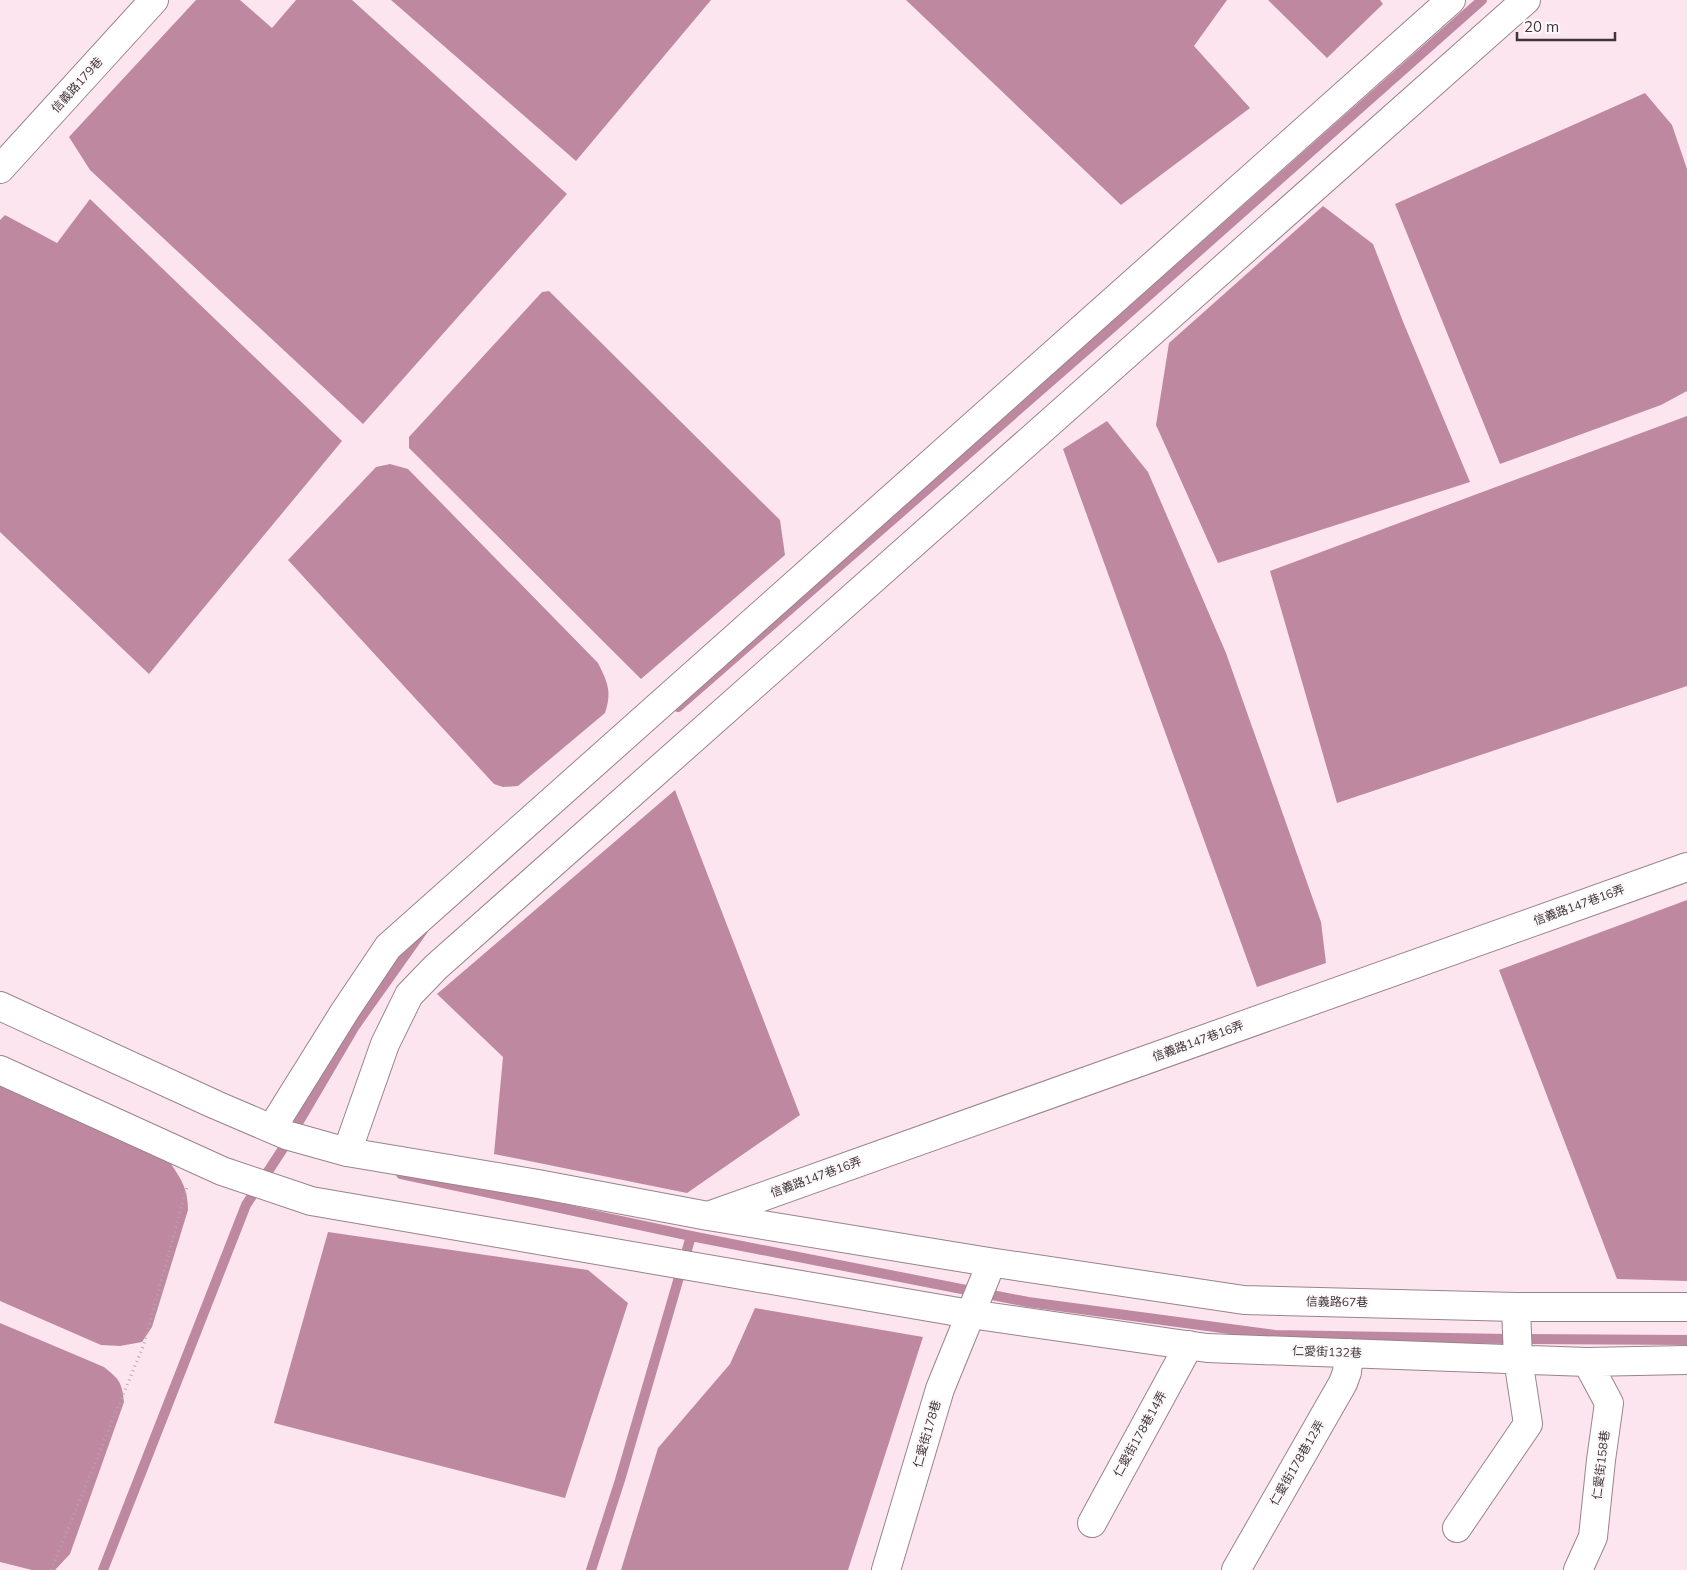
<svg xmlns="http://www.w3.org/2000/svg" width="1687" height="1570" font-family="Mulish,'Noto Sans TC',sans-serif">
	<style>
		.water { fill: #be89a0 }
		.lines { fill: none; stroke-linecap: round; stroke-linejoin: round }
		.stream { stroke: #be89a0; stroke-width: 10 }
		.minor-casing { stroke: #99838c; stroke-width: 30 }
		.path { stroke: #b9a6ae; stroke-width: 3; stroke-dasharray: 1 4; stroke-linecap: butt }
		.minor { stroke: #fff; stroke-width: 28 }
		.labels { text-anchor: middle; stroke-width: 4.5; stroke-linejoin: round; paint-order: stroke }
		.street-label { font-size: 12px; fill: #3f3539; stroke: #fdf8fa }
	</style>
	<rect width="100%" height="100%" fill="#fde5ef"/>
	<path class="water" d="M196,0H240L272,28L296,0H352L567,194L363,424L90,170L69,137Z
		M391,0H711L576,161Z
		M906,0H1227L1194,46L1250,108L1121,205Z
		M1268,0H1380L1383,4L1327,58Z
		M1645,93L1672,125L1687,169V391L1661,405L1500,464L1395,204Z
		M90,199L342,441L149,674L0,532V220L5,215L57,243Z
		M1323,206L1373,244L1404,324L1470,482L1218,563L1156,425L1169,343Z
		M549,291L780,520L785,555L641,679L409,448V437L542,292Z
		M1687,416V686L1337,803L1270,571Z
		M1107,421L1148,472L1226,653L1321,922L1326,963L1257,987L1063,449Z
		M390,464L408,469L598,663C608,683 612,692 605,713L518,786L503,787L494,784L288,560L376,467Z
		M675,790L800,1115L687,1193L494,1154L503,1057L437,994Z
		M1687,900V1281L1617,1279L1499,970Z
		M0,1080H11L171,1164C182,1180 188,1190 188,1210L152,1327L142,1342L120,1346L101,1345L0,1301Z
		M328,1232L588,1270L628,1303L565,1498L274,1423Z
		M755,1308L923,1337L848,1570H621L658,1448L730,1364Z
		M0,1323L104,1367C119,1379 122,1382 124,1402L70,1554L55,1570H32L0,1562Z"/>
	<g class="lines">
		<path class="stream" d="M678,707L1113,327L1482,0
			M401,1174L691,1236L1028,1302L1275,1335L1508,1339L1687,1340
			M103,1570L246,1205L284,1147L355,1026L423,930
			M591,1570L620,1480L691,1236"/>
		<g class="minor-casing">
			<path id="minor" d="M0,169L154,0
				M0,1006L216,1105L286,1135L347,1152L538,1184L708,1216L989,1262L1244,1300L1516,1307H1687
				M0,1070L222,1171L311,1201L970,1314L1207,1348L1587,1362L1687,1360
				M272,1128L345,1011L388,947L1451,0
				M347,1152L385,1044L409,995L436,967L1526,0
				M711,1215L1687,867
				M1092,1523L1189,1345
				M1457,1528L1528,1424L1518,1359L1516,1307
				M886,1570L940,1389L986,1276L989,1262
				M1236,1570L1343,1383L1347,1372L1349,1353
				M1578,1570L1593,1537L1601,1460L1609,1403L1587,1362"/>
		</g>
		<path class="path" d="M51,1570L144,1344L187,1187"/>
		<use href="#minor" class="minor"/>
	</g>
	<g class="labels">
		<g class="street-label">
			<text transform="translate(77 85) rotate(-48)" y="4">信義路179巷</text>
			<text transform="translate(1579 905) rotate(-20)" y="4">信義路147巷16弄</text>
			<text transform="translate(1198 1041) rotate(-20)" y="4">信義路147巷16弄</text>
			<text transform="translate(816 1177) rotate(-20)" y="4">信義路147巷16弄</text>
			<text transform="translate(1337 1302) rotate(1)" y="4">信義路67巷</text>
			<text transform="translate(1327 1352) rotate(2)" y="4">仁愛街132巷</text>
			<text transform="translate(927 1434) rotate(-74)" y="4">仁愛街178巷</text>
			<text transform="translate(1140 1434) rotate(-61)" y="4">仁愛街178巷14弄</text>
			<text transform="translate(1297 1463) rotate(-60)" y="4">仁愛街178巷12弄</text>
			<text transform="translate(1601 1465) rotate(-83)" y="4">仁愛街158巷</text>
		</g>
	</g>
	<path d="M1517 32v8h98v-8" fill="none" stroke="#3f3539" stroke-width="2.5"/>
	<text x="1524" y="32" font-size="15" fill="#3f3539" stroke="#fdf8fa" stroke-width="4" paint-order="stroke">20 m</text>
</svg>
